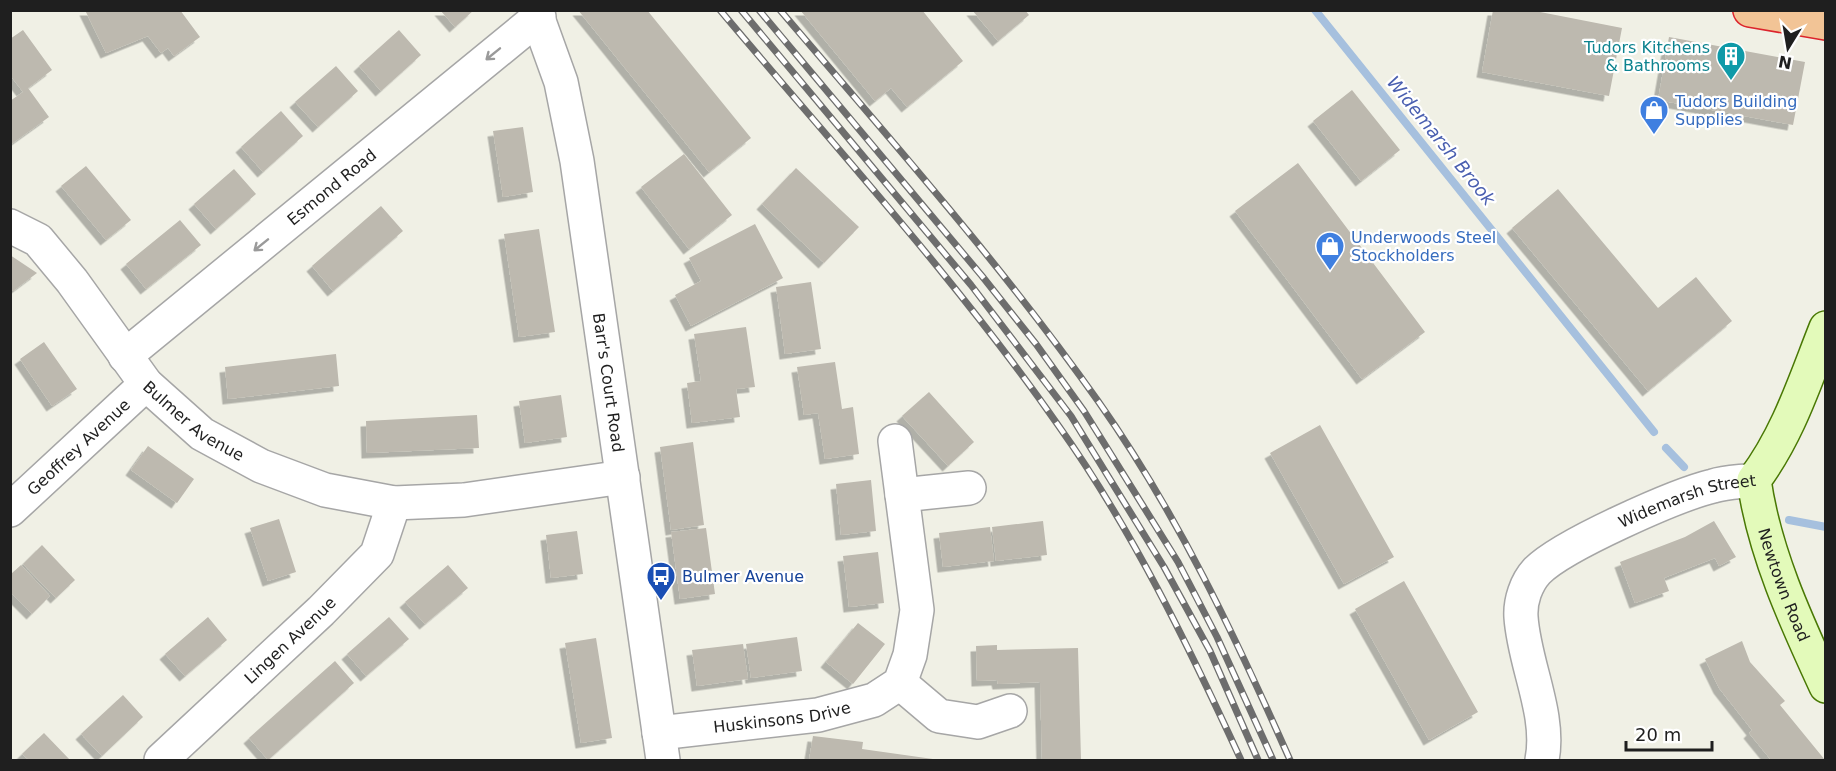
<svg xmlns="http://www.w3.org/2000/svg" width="1836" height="771" font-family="'DejaVu Sans',sans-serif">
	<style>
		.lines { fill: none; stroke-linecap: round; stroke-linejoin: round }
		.stream { stroke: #a6c0de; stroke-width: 8 }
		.building { fill: #bdb9af; filter: url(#shadow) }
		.minor-casing { stroke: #a6a6a6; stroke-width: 36 }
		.tertiary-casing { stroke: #a6a6a6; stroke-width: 36 }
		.secondary-casing { stroke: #497804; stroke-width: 36 }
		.trunk-casing { stroke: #dc242c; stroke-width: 36 }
		.minor { stroke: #fff; stroke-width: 33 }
		.tertiary { stroke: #fff; stroke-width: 33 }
		.secondary { stroke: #e3faba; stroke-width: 33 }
		.trunk { stroke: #f2c496; stroke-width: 33 }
		.rail-casing { stroke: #6d6d6d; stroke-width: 7 }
		.rail { stroke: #fff; stroke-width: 4.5; stroke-dasharray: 14; stroke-linecap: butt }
		.oneway { stroke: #9a9a9a }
		.labels { text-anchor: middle; stroke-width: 4.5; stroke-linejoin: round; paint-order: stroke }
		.culture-label { font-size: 16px; fill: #0d838f; stroke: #fff; text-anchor: end }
		.shop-label { font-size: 16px; fill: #366cbe; stroke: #fff; text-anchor: start }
		.street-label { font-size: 16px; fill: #1f1f1f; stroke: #fff }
		.transit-label { font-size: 16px; fill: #164399; stroke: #fff; text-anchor: start }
		.water-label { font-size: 18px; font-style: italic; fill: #4a5fb0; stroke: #fff }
	</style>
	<defs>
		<filter id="shadow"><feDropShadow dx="-5.5" dy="5.5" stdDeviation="0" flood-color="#0004"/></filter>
	</defs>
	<rect width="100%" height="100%" fill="#f0f0e5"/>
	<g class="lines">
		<path class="stream" d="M1315,10L1654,432
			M1666,448L1684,467
			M1789,520L1826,527"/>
	</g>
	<path class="building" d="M85,10H180L200,37L174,56L168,48L161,53L148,36L106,53Z
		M440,10H474L455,27Z
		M578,10H647L751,138L709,172Z
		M800,10H922L963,61L907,107L891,88L875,101Z
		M972,10H1025L1029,15L998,41Z
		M1493,10H1530L1622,28L1609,96L1482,72Z
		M23,30L52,70L28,88L49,117L10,145V101L23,92L10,75V39Z
		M399,30L421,55L381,91L359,66Z
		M1669,37L1805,62L1793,125L1658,100Z
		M336,66L358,91L318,127L295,102Z
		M1352,90L1400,150L1361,181L1313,121Z
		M281,111L303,136L263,172L241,147Z
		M523,127L533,192L503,197L493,131Z
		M684,154L732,215L689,249L641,187Z
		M1298,163L1425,332L1362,379L1235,211Z
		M86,166L131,220L106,240L61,186Z
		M796,168L859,227L824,263L762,204Z
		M234,169L256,194L216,229L194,204Z
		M1558,189L1658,308L1696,277L1732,321L1648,391L1512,228Z
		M381,206L403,231L333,291L312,266Z
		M180,220L201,245L146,289L126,264Z
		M755,224L783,278L691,326L675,295L701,281L689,258Z
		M539,229L555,332L519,337L504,234Z
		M10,255L37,273L13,291L10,289Z
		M811,282L821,349L785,354L776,287Z
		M746,327L755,387L736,389L740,417L692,423L687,383L701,381L694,334Z
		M44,342L77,389L52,406L20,359Z
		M336,354L339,386L228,399L225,367Z
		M835,362L842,409L853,407L859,454L825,459L818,413L804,415L797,367Z
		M929,392L974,442L948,466L902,416Z
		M561,395L567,437L525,443L519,401Z
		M477,415L479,448L367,453L366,421Z
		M1320,425L1394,557L1344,584L1270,453Z
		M693,442L704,525L671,530L660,447Z
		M148,446L194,479L177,503L131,470Z
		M871,480L876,531L841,535L836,484Z
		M279,519L296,572L268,581L250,528Z
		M1043,521L1047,555L996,561L992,527Z
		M1714,521L1736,557L1719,566L1715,558L1664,578L1669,591L1635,603L1620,562L1685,537Z
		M990,527L994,561L943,567L939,533Z
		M706,528L715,594L680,599L671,532Z
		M577,531L583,574L551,578L546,535Z
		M42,545L75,580L56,598L23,564Z
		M878,552L884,603L849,607L843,556Z
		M21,565L50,596L32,614L10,592V575Z
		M448,565L468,588L425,624L405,602Z
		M1404,581L1478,712L1429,740L1355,609Z
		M208,617L227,640L185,676L165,654Z
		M389,617L409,639L366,676L347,654Z
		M858,623L885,644L853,684L826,662Z
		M797,637L802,671L751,678L746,644Z
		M596,638L612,738L581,743L565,643Z
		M1742,641L1750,662L1785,701L1780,705L1825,760H1771L1749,733L1752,730L1719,688L1705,659Z
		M743,644L748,679L697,686L692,650Z
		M997,645V650L1078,648L1081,760H1042L1040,682L998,684L997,680L977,681L976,646Z
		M335,661L354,683L268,760L249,738Z
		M123,695L143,717L102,756L81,734Z
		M44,733L70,760H29L22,754Z
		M813,736L863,742L862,749L940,760H809Z"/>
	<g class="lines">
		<g class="minor-casing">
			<g id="minor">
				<path id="s1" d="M10,226L38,240L72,281L146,384L202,434L261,466L325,490L394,503L464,500L623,477"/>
				<path id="s2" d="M125,356L539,17"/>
				<path d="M902,495L969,488"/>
				<path id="s3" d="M10,510L146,384"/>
				<path d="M900,683L939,716L978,722L1010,711"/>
				<path id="s4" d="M659,733L818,715L874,700L900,683L910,655L917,610L895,441"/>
				<path id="s5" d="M161,760L321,611L377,554L394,503"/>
			</g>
		</g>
		<g class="tertiary-casing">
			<g id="tertiary">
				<path id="s6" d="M535,10L561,82L577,161L663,760"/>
				<path id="s7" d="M1542,760C1551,714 1524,664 1521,617C1520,601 1526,583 1537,571C1563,545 1676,495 1713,486C1726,482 1740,482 1754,480"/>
			</g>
		</g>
		<g class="secondary-casing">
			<g id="secondary">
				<path id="s8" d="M1826,328C1805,381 1788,435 1754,480C1764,552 1796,621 1826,686"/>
			</g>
		</g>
		<g class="trunk-casing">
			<path id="trunk" d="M1750,10L1826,23"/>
		</g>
		<use href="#minor" class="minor"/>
		<use href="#tertiary" class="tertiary"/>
		<use href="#secondary" class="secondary"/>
		<use href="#trunk" class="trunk"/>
		<g class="rail-casing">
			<path id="rail" d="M720,10C835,147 956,279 1058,425C1132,529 1188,645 1241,760
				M741,10L971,285L1071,416L1164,567L1210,651L1258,760
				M759,10L982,276L1036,344L1084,411L1178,562L1217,637L1273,760
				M780,10C889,138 1001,264 1098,401C1177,513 1235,636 1290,760"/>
		</g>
		<use href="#rail" class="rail"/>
	</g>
	<defs><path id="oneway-shaft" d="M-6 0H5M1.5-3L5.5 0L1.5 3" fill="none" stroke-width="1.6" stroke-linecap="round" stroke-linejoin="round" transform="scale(1.5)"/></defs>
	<g class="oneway">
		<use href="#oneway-shaft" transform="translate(493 54) rotate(141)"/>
		<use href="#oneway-shaft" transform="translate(261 245) rotate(141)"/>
	</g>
	<defs>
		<g id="building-pin" transform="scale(1.5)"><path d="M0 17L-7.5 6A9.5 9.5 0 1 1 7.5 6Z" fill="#0f9aa8" stroke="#fff"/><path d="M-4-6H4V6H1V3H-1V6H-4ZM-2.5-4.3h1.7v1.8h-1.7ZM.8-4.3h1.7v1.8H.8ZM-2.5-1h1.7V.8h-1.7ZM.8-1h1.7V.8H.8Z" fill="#fff"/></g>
		<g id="shop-pin" transform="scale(1.5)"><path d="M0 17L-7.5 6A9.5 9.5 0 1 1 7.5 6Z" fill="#3f7fe0" stroke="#fff"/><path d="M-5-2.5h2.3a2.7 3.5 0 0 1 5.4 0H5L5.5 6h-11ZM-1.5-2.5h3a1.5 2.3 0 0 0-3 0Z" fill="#fff"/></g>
		<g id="bus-pin" transform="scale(1.5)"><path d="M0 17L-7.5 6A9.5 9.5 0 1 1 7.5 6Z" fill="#1a4fb4" stroke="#fff"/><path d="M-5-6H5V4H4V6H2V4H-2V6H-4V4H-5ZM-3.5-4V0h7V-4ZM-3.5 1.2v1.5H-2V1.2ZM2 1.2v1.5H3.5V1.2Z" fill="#fff"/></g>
	</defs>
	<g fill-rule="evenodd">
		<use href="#building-pin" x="1731" y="56"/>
		<use href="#shop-pin" x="1654" y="110"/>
		<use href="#shop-pin" x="1330" y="246"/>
		<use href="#bus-pin" x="661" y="576"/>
	</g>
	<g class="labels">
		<g class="culture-label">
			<text x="1710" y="53">Tudors Kitchens<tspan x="1710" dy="18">&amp; Bathrooms</tspan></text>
		</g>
		<g class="shop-label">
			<text x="1675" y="107">Tudors Building<tspan x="1675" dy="18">Supplies</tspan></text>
			<text x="1351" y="243">Underwoods Steel<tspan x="1351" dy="18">Stockholders</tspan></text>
		</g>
		<g class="street-label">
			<text dy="6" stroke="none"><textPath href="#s2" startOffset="267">Esmond Road</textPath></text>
			<text dy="6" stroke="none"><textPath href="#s6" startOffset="381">Barr's Court Road</textPath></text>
			<text dy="6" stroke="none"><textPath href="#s1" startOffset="272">Bulmer Avenue</textPath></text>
			<text dy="6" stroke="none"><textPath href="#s3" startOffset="93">Geoffrey Avenue</textPath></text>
			<text dy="6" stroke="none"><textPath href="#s7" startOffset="363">Widemarsh Street</textPath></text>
			<text dy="6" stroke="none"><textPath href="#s8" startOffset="278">Newtown Road</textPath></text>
			<text dy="6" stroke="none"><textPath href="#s5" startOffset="176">Lingen Avenue</textPath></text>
			<text dy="6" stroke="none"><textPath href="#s4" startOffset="124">Huskinsons Drive</textPath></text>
		</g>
		<g class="transit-label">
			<text x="682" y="582">Bulmer Avenue</text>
		</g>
		<g class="water-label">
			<text transform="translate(1441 141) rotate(51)" y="6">Widemarsh Brook</text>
		</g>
	</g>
	<rect width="1836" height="771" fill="none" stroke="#1f1f1f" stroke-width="24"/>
	<g transform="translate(1788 48) rotate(191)" stroke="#ffffff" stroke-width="4.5" paint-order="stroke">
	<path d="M0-4.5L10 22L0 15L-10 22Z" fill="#1f1f1f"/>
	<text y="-9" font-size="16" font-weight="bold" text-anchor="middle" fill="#1f1f1f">N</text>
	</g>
	<path d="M1626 741v9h86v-9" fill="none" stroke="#1f1f1f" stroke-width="3"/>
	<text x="1635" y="741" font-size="18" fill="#1f1f1f" stroke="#ffffff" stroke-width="4.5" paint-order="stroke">20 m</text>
</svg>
